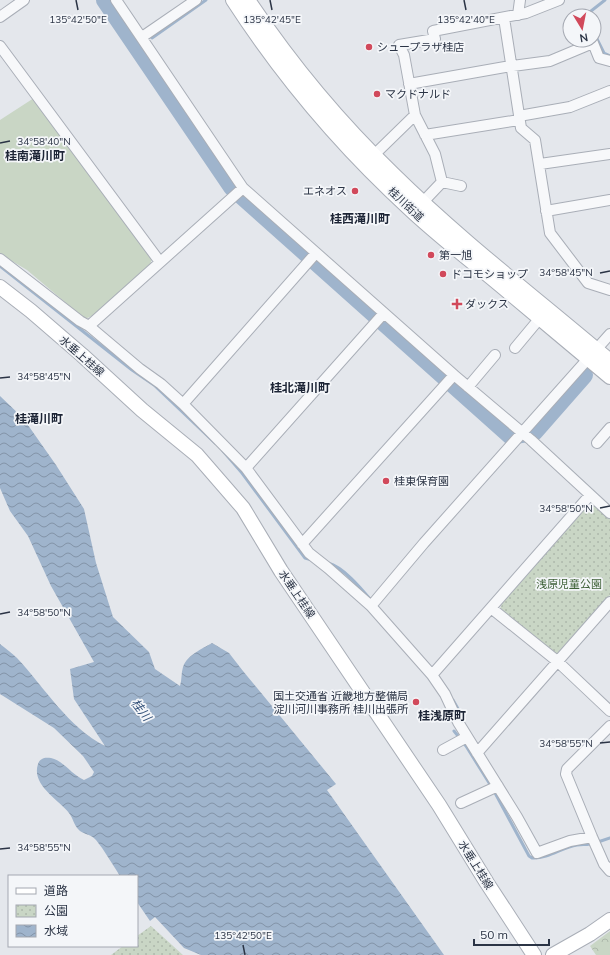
<svg xmlns="http://www.w3.org/2000/svg" width="610" height="955" font-family="Mulish,'Noto Sans JP',sans-serif">
	<style>
		.green { fill: #c9d6c5 }
		.forest { fill: url(#forest-crowns) }
		.park { fill: url(#park-dots) }
		.water { fill: url(#water-waves) }
		.lines { fill: none; stroke-linecap: round; stroke-linejoin: round }
		.stream { stroke: #9fb4cc; stroke-width: 3 }
		.river { stroke: #9fb4cc; stroke-width: 18 }
		.street-casing { stroke: #a9aeb7; stroke-width: 12 }
		.secondary-casing { stroke: #a9aeb7; stroke-width: 16 }
		.street { stroke: #f7f8fa; stroke-width: 10 }
		.secondary { stroke: #fff; stroke-width: 14 }
		.ticks { fill: none; stroke: #2b3445; stroke-width: 1.5 }
		.poi-dot { fill: #d1495b; stroke: #f4f6f9; stroke-width: 1.5 }
		.labels { text-anchor: middle; stroke-width: 3.5; stroke-linejoin: round; paint-order: stroke }
		.poi-label { font-size: 11px; fill: #2b3445; stroke: #f4f6f9; text-anchor: start }
		.street-label { font-size: 11px; fill: #2b3445; stroke: #f4f6f9 }
		.park-label { font-size: 11px; fill: #3f6138; stroke: #f4f6f9 }
		.neighbourhood-label { font-size: 12px; font-weight: bold; fill: #1d2536; stroke: #f4f6f9 }
		.water-label { font-size: 12px; font-style: italic; fill: #34527a; stroke: #f4f6f9 }
		.ticks-label { font-size: 10px; text-anchor: middle; fill: #2b3445; stroke: #f4f6f9; stroke-width: 3.5; stroke-linejoin: round; paint-order: stroke }
	</style>
	<defs>
		<pattern id="forest-crowns" width="20" height="18" patternUnits="userSpaceOnUse"><rect width="20" height="18" fill="#c9d6c5"/><path d="M2 6a3 3 0 1 1 6 0M12 15a3 3 0 1 1 6 0" fill="none" stroke="#adb8ab"/></pattern>
		<pattern id="park-dots" width="8" height="8" patternUnits="userSpaceOnUse"><rect width="8" height="8" fill="#c9d6c5"/><path d="M2 2h.1M6 6h.1" fill="none" stroke="#adb8ab" stroke-width="1.8" stroke-linecap="round"/></pattern>
		<pattern id="water-waves" width="16" height="10" patternUnits="userSpaceOnUse"><rect width="16" height="10" fill="#9fb4cc"/><path d="M0 5q4-4 8 0t8 0" fill="none" stroke="#8293a7"/></pattern>
	</defs>
	<rect width="100%" height="100%" fill="#e4e7ec"/>
	<path class="green" d="M34,98L152,258L150,265L92,316L85,319L27,270L0,254V120Z"/>
	<path class="forest" d="M610,931V955H596L590,946Z"/>
	<path class="park" d="M595,504L610,517V595L559,653L554,654L500,609L503,601L587,506Z
		M151,926L183,955H111L123,946H137V936Z"/>
	<path class="water" d="M0,396L23,418L56,465L84,509L96,563L113,617L149,652L155,669L180,686C182,680 181,673 183,667C187,655 202,649 212,643L229,653L243,671L336,784L327,790L444,955H201L184,948L155,917L150,921L137,902V876H120C112,864 105,851 96,840C90,833 83,835 78,829C74,825 73,818 69,813C58,799 31,785 38,764C40,758 45,757 51,758C64,761 72,775 84,780L92,776L94,772L83,756L54,728L0,694V644C6,649 12,653 17,658C44,687 69,728 105,746L74,699L70,669L94,662L51,586L28,536L10,511L0,488Z"/>
	<g class="lines">
		<path class="stream" d="M586,15L605,0
			M596,37L604,53L610,56
			M152,38L206,0
			M0,266L132,370L154,385L215,443
			M223,451L242,473L305,558L312,560
			M328,563C343,567 360,587 370,599
			M453,700L461,714
			M454,731L466,746L491,786
			M494,791L529,856L532,858C549,859 562,847 577,845C582,844 585,845 590,844
			M598,842L610,838"/>
		<path class="river" d="M105,0L232,187L511,436L534,432L584,375"/>
		<g class="street-casing">
			<path id="street" d="M116,0L243,188L454,375L531,440L610,513
				M518,15L520,0
				M0,17L24,0
				M504,18L521,128L535,140L550,233L588,283L610,290
				M142,37L196,0
				M0,46L160,262
				M409,84L505,67L550,61L593,43L599,58L610,61
				M519,116L570,107L610,91
				M425,135L519,120
				M374,155L415,115
				M540,164L610,154
				M442,182L435,154L415,115L404,55L399,45L435,39L433,31L526,13L559,0
				M423,202L442,182L461,186
				M546,211L610,200
				M0,259L80,321L89,326L140,369L161,384L183,404L246,468L309,553L328,568L371,606L432,675L445,694L458,722L517,817L537,853L570,841L592,837
				M89,326L243,188
				M515,348L540,318
				M468,387L495,355
				M183,404L316,253
				M597,443L610,428
				M246,468L384,313
				M302,544L454,375
				M371,606L424,543L610,334
				M491,608L557,661L610,711
				M432,675L590,495
				M610,726L567,769L566,774L592,837L604,864L610,871
				M443,750L467,737
				M477,753L610,602
				M461,803L498,786"/>
		</g>
		<g class="secondary-casing">
			<path id="secondary" d="M233,0C283,77 343,148 411,210C441,238 474,263 506,290C541,319 575,348 610,377
				M248,0C290,63 338,121 393,174C461,241 537,299 610,361
				M0,287L31,311L82,355L142,410L197,455L243,508L281,571L439,805L487,883L534,955
				M553,955L590,934L610,920"/>
		</g>
		<use href="#street" class="street"/>
		<use href="#secondary" class="secondary"/>
	</g>
	<path class="ticks" d="M76,0L78,10M270,0L272,10M464,0L466,10M0,143L10,141M600,273L610,271M0,378L10,377M600,508L610,506M0,614L10,612M600,743L610,742M0,849L10,848M243,945L245,955"/>
	<g class="poi-dot">
		<circle cx="369" cy="47" r="4"/>
		<circle cx="377" cy="94" r="4"/>
		<circle cx="355" cy="191" r="4"/>
		<circle cx="431" cy="255" r="4"/>
		<circle cx="443" cy="274" r="4"/>
		<path d="M455 298h4v4h4v4h-4v4h-4v-4h-4v-4h4z"/>
		<circle cx="386" cy="481" r="4"/>
		<circle cx="416" cy="702" r="4"/>
	</g>
	<g class="labels">
		<g class="poi-label">
			<text x="377" y="51">シュープラザ桂店</text>
			<text x="385" y="98">マクドナルド</text>
			<text x="347" y="195" text-anchor="end">エネオス</text>
			<text x="439" y="259">第一旭</text>
			<text x="451" y="278">ドコモショップ</text>
			<text x="465" y="308">ダックス</text>
			<text x="394" y="485">桂東保育園</text>
			<text x="408" y="700" text-anchor="end">国土交通省 近畿地方整備局<tspan x="408" dy="13">淀川河川事務所 桂川出張所</tspan></text>
		</g>
		<g class="street-label">
			<text transform="translate(406 204) rotate(43)" y="4">桂川街道</text>
			<text transform="translate(82 356) rotate(41)" y="4">水垂上桂線</text>
			<text transform="translate(297 594) rotate(56)" y="4">水垂上桂線</text>
			<text transform="translate(476 865) rotate(58)" y="4">水垂上桂線</text>
		</g>
		<g class="park-label">
			<text x="569" y="588">浅原児童公園</text>
		</g>
		<g class="neighbourhood-label">
			<text x="35" y="160">桂南滝川町</text>
			<text x="360" y="223">桂西滝川町</text>
			<text x="300" y="392">桂北滝川町</text>
			<text x="39" y="423">桂滝川町</text>
			<text x="442" y="720">桂浅原町</text>
		</g>
		<g class="water-label">
			<text transform="translate(141 710) rotate(52)" y="4">桂川</text>
		</g>
	</g>
	<g class="ticks-label">
		<text x="78" y="23">135°42'50"E</text>
		<text x="272" y="23">135°42'45"E</text>
		<text x="466" y="23">135°42'40"E</text>
		<text x="44" y="145">34°58'40"N</text>
		<text x="566" y="276">34°58'45"N</text>
		<text x="44" y="380">34°58'45"N</text>
		<text x="566" y="512">34°58'50"N</text>
		<text x="44" y="616">34°58'50"N</text>
		<text x="566" y="747">34°58'55"N</text>
		<text x="44" y="851">34°58'55"N</text>
		<text x="243" y="939">135°42'50"E</text>
	</g>
	<rect x="8" y="875" width="130" height="72" fill="#f4f6f9" stroke="#a4a8b1"/>
	<rect x="16" y="888" width="20" height="6" fill="#ffffff" stroke="#a4a8b1"/>
	<text x="44" y="895" font-size="12" fill="#2b3445">道路</text>
	<rect x="16" y="905" width="20" height="12" fill="url(#park-dots)" stroke="#a4a8b1"/>
	<text x="44" y="915" font-size="12" fill="#2b3445">公園</text>
	<rect x="16" y="925" width="20" height="12" fill="url(#water-waves)" stroke="#a4a8b1"/>
	<text x="44" y="935" font-size="12" fill="#2b3445">水域</text>
	<g transform="translate(582 28) rotate(170)"><circle r="19" fill="#f4f6f9" stroke="#a4a8b1"/>
	<path d="M0-3L7 15L0 10L-7 15Z" fill="#d1495b"/>
	<text y="-6" font-size="11" font-weight="bold" text-anchor="middle" fill="#2b3445">N</text>
	</g>
	<path d="M474 939v6h75v-6" fill="none" stroke="#2b3445" stroke-width="2"/>
	<text x="480" y="939" font-size="12" fill="#2b3445" stroke="#f4f6f9" stroke-width="3" paint-order="stroke">50 m</text>
</svg>
